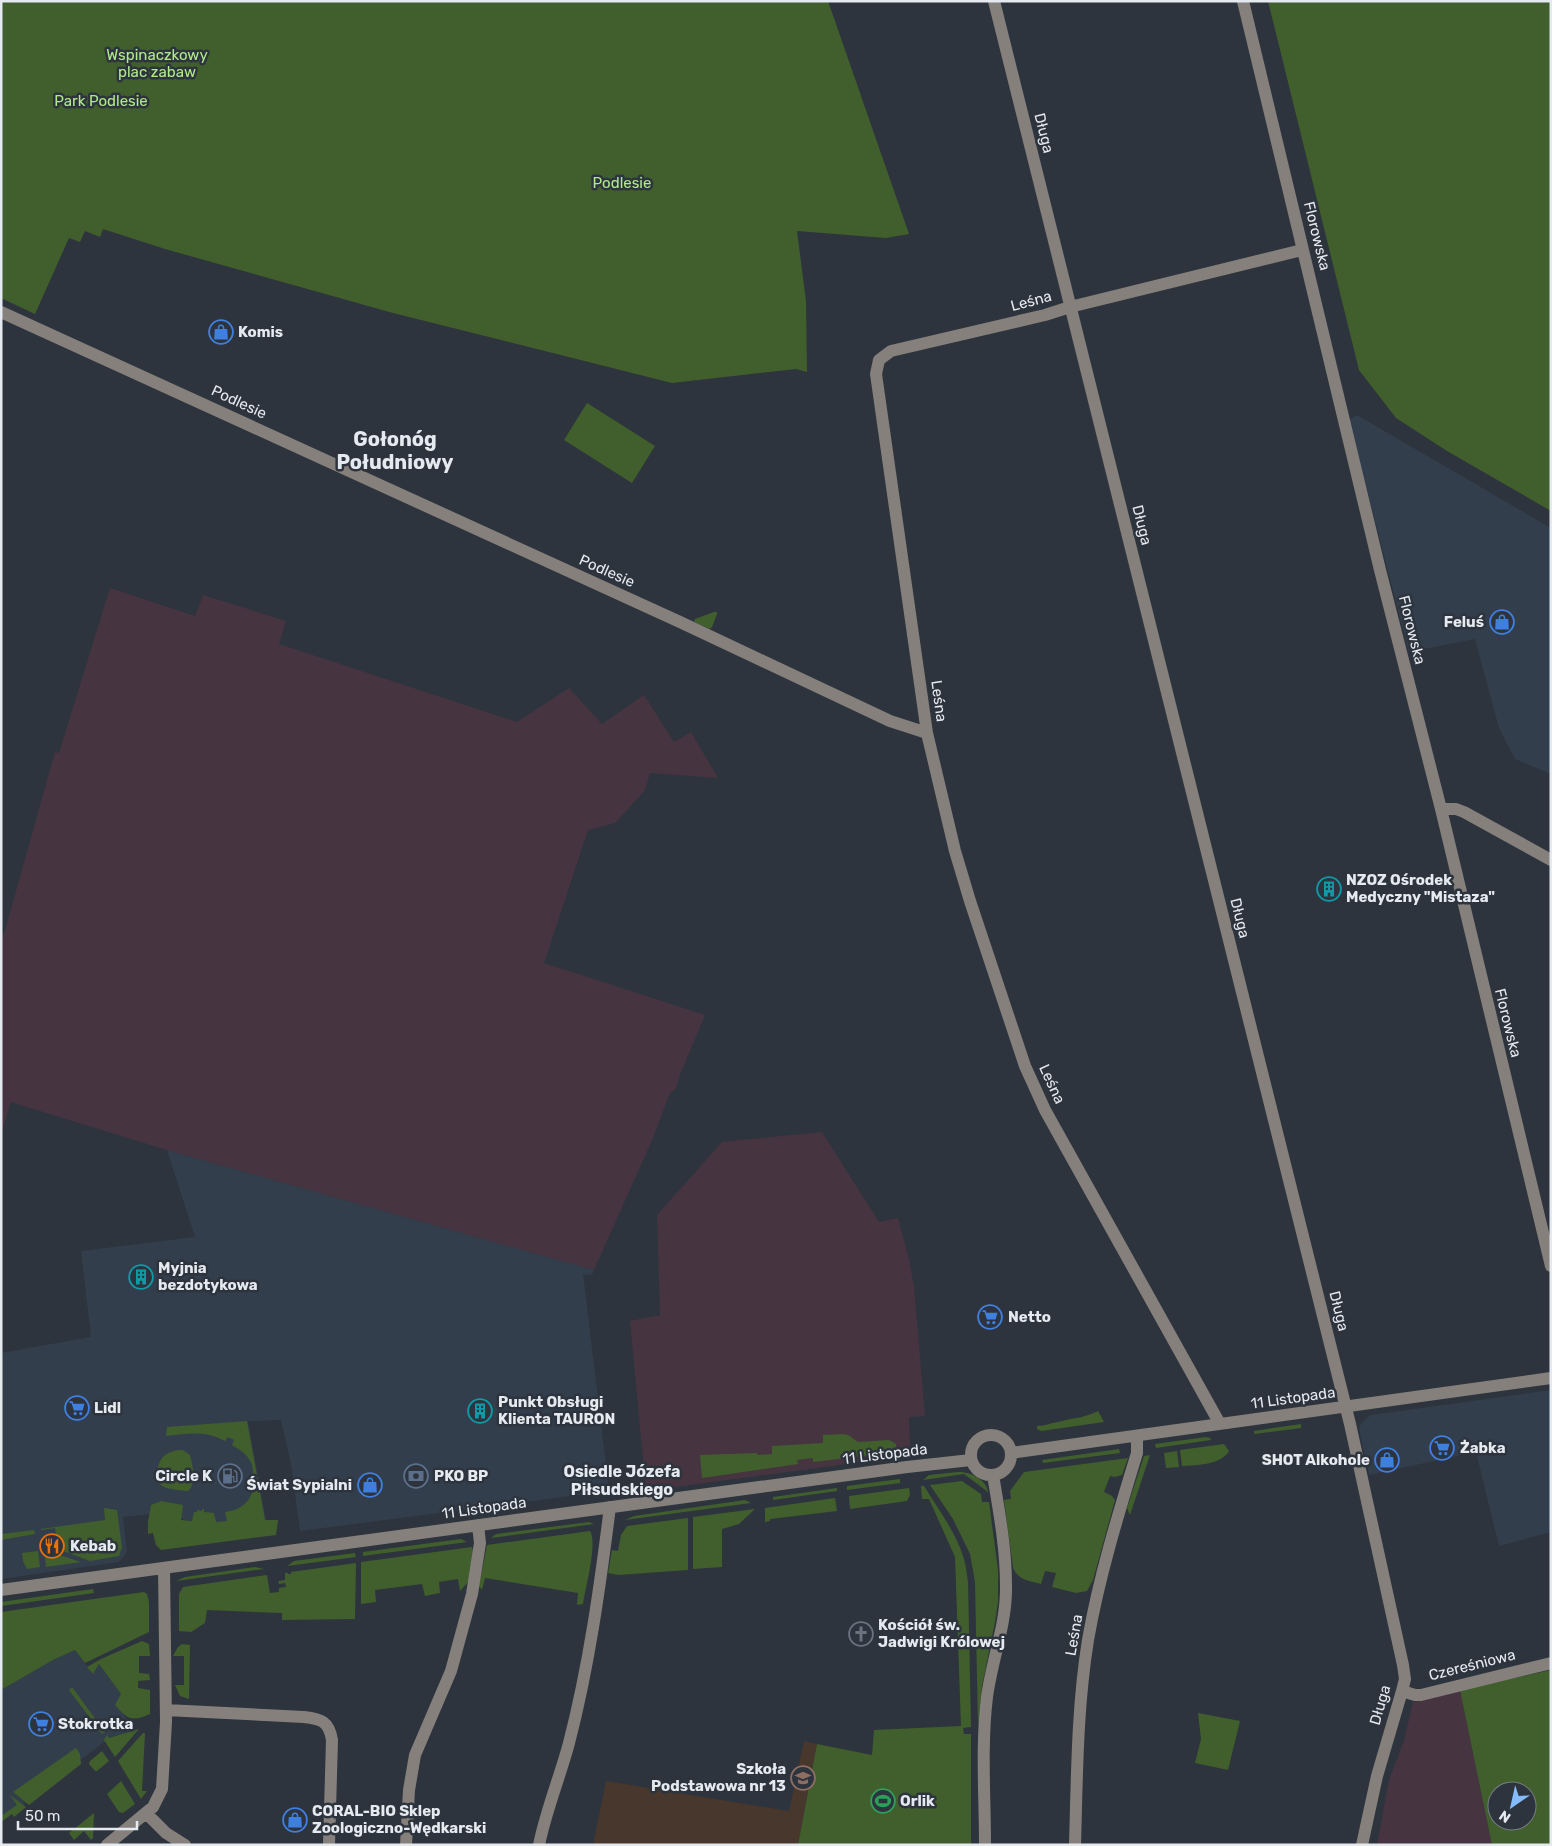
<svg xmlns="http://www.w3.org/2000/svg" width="1552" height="1846" font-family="Rubik,sans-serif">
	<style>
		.built { fill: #333e4d }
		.industrial { fill: #463540 }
		.education { fill: #48372c }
		.green { fill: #415f2c; fill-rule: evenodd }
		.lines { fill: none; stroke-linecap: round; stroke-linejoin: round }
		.minor { stroke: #85807c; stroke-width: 12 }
		.labels { text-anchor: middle; stroke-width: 5; stroke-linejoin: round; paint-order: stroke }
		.park-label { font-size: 15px; fill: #b1ea8b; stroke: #2d343d }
		.street-label { font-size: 15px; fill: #e5eaf0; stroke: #2d343d }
		.poi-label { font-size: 15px; font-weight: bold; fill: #e5eaf0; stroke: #2d343d; text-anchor: start }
		.neighbourhood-label { font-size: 16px; font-weight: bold; fill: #e5eaf0; stroke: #2d343d }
		.district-label { font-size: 20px; font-weight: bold; fill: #e5eaf0; stroke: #2d343d }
	</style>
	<rect width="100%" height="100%" fill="#2d343d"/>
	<path class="built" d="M1357,415L1551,528V774L1515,759L1499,728L1475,639L1409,652L1349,420Z
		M167,1150L594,1270L592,1275L583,1274L609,1491L300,1531L291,1464L281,1420L248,1421L266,1520L212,1524L149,1514L123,1517L127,1552L119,1562L1,1579V1353L91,1337L81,1251L195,1237Z
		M1551,1390V1532L1499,1546L1476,1452L1369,1475L1359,1428L1362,1422L1371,1415Z
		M75,1650L93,1674L99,1664L121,1694L116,1705L136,1730L109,1738L1,1822V1690L53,1660Z"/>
	<path class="industrial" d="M110,588L195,616L203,595L286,621L279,644L517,722L569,688L602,724L644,695L674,742L691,732L718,778L650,773L645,790L621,817L615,823L588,830L544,963L705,1015L679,1077V1079L675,1090L670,1093L653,1138L594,1270L167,1150L11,1102L1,1134V933L4,934L55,752L59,753Z
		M822,1132L879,1222L898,1218L909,1259L914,1287L925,1416L909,1417L910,1451L896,1453L891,1458L646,1491L630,1321L660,1315L657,1215L722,1142Z
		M1460,1690L1492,1845H1377L1389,1780L1404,1741L1413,1702Z"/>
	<path class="education" d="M804,1741L817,1744L798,1845H593L606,1781L789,1811Z"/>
	<path class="green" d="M1,1H828L909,234L886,238L797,231L806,301L807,372L796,369L672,383L393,313L165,249L103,229L100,237L85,231L80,242L69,238L35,314L1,298Z
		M1268,1H1551V511L1447,451L1396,418L1359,370Z
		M587,403L655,446L632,483L564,440Z
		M714,612H717V614L712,627L710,629L694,622L695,619Z
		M1098,1411L1104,1422L1041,1431L1037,1429V1426C1045,1426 1050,1423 1058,1422C1072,1418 1085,1418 1098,1411Z
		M247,1421L265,1520H278L276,1535L161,1550L156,1545L153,1533L148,1534V1522L151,1505L161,1501L183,1505L181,1520L192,1521L194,1512H197V1510L202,1511V1509H204V1512L214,1513L216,1522L227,1521L225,1512C245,1510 256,1496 253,1477C253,1471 253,1465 250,1461C247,1454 239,1449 232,1445L234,1440L228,1437L225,1441C204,1430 189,1434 166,1436L167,1427Z
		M1301,1424V1428L1254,1434V1431Z
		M843,1434L848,1435L858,1442L889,1440L896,1444L897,1452L813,1462V1458L797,1460L798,1464L702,1478L700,1455L757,1453V1455L772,1454V1446L823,1443V1435Z
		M1206,1437L1210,1438L1211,1440L1156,1448L1155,1444Z
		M1224,1444L1229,1451C1221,1465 1197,1465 1182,1466L1180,1450Z
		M1119,1449L1120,1453L1043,1463L1042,1460Z
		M183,1450L190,1455C193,1467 197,1482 188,1491C180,1490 167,1490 161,1485C153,1479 158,1461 164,1456C170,1451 176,1450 183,1450Z
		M1177,1451L1179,1467L1166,1468L1164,1453Z
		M1150,1455L1130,1515L1127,1508L1128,1505L1144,1456Z
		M1128,1458L1122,1475L1115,1477L1110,1476L1104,1492L1112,1496L1115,1500L1093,1580L1087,1591L1076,1593L1052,1587L1056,1573L1045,1571L1041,1584C1029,1581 1017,1580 1013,1567L1004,1500L1011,1499L1010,1491L1024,1472Z
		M958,1472C970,1471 987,1480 988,1492L964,1474L923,1480L929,1475Z
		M900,1479V1483L847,1490V1486Z
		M962,1481L981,1494L982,1502H989L998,1570V1602L995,1622L982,1686L978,1726L975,1582L970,1554L953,1519L930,1485Z
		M921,1486H924C938,1509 956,1532 964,1559C966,1566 967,1575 968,1582L971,1727L963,1728L964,1734H971V1845H798L817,1744L872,1755L874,1730L961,1726L955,1557L929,1499H922Z
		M837,1488V1491L773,1500V1497Z
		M909,1488L910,1495L907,1501L850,1509L849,1496Z
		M835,1498L837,1511L770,1519V1521L765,1522V1508Z
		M745,1500L751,1503L625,1520L634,1516Z
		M104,1508L117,1510L122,1547L119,1556L90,1561L58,1549L55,1528L41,1530V1529L105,1520Z
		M755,1509L739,1524L722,1529V1567L693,1569V1517Z
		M688,1518V1570L618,1575L608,1573L612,1550L618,1551L621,1535L627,1526Z
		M589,1522L594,1524L491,1538L496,1534Z
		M34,1530L35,1534L1,1540V1534Z
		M590,1531C598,1543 585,1589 583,1604L577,1605L578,1593L485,1578L482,1590L479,1586L487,1545Z
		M461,1539L467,1542L363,1556V1552Z
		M472,1547L473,1552L468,1582L460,1591L458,1579L439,1582L440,1593L425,1596L422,1584L375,1590L376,1602L361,1604V1562Z
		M44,1550L81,1562L46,1567Z
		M38,1551L40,1567L27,1569L23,1561L22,1553Z
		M355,1553L356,1557L287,1566L294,1561Z
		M356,1563L355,1619L282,1620V1613L207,1610L205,1623L191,1632L179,1631V1594L183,1587L267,1575L270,1593L279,1592V1588L286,1587L285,1583L279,1584L278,1581L285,1580V1573H288V1574H291V1572Z
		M255,1567L264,1569L176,1581L185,1577Z
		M93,1589L94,1593L1,1606V1602Z
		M144,1592L147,1594L149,1602V1632L85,1663L75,1650L53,1660L1,1690V1612Z
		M142,1641L149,1644L150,1656H139V1673L149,1674L150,1680L138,1681V1688L150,1690V1714C132,1722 128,1720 115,1705L121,1694L99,1664L93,1674L87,1667L101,1659Z
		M182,1644L190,1645L189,1699L180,1696L175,1685H184V1656H173L178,1647Z
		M1551,1670V1845H1492L1460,1690ZM1497,1791H1527V1821H1497Z
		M72,1687L105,1732L102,1734L69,1690Z
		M1198,1713L1240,1721L1228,1770L1195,1763L1201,1739Z
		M139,1729L115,1757L104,1740L107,1735L109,1738Z
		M143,1733H145L142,1791H147L141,1799L118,1761Z
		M76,1748L80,1754L81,1764L29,1805L13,1792Z
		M102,1751L109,1761L97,1771H95L89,1764L90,1761Z
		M121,1781L135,1804L123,1813L119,1812L107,1794Z
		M10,1795L26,1807L14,1817L12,1814L1,1822V1816L17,1805Z
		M94,1813L93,1838L91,1840L84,1831L74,1840L69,1833Z"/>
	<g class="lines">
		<path class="minor" d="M994,1L1350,1424L1403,1665L1405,1679L1402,1691L1377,1776L1362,1845
			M1243,1L1380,570L1441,809L1551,1266
			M1,312L680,622L890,721L927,733
			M1441,809H1456L1464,812L1551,860
			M1220,1424L1045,1110L1025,1066L970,901L955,851L927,733L876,374L879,360L891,351L1045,315L1070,307L1302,250
			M971 1455a20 20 0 1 1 40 0a20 20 0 1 1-40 0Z
			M1011,1453L1551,1378
			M1,1590L907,1467L971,1460
			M1402,1691L1415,1695H1421L1551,1663
			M166,1710L304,1717C321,1719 329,1721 332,1740L329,1845
			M146,1813L166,1833L185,1845
			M107,1845L153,1807L162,1789L166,1722L164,1568
			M406,1845L409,1790L415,1755L451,1671L472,1594L480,1543L478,1525
			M539,1845C546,1810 560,1777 569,1743C589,1666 600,1586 610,1507
			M985,1845C985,1796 981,1746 987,1697C992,1659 1007,1623 1006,1585C1006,1548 999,1511 993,1475
			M1075,1845C1077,1777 1077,1708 1088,1640C1099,1577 1118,1515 1137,1453V1436"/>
	</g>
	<defs>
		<g id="shop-ring" transform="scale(1.25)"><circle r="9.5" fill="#2d343d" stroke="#3f7fe0" stroke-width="1.5"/><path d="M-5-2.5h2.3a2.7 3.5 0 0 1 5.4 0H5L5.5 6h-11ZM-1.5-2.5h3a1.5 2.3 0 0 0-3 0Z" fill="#3f7fe0"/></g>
		<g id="building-ring" transform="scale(1.25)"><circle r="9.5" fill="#2d343d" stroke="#0f9aa8" stroke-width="1.5"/><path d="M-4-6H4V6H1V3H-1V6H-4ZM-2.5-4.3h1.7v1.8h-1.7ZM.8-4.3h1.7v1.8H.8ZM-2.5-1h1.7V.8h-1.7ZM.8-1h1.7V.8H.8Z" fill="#0f9aa8"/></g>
		<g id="supermarket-ring" transform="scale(1.25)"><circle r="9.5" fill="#2d343d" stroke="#3f7fe0" stroke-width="1.5"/><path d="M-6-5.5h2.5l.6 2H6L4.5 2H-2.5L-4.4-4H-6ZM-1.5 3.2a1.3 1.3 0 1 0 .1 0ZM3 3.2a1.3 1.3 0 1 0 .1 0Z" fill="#3f7fe0"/></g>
		<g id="fuel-ring" transform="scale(1.25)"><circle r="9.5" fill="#2d343d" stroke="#5c6f8a" stroke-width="1.5"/><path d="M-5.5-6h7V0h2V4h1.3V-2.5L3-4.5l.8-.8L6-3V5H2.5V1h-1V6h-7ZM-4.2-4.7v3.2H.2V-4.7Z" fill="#5c6f8a"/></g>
		<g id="bank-ring" transform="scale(1.25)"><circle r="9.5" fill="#2d343d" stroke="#5c6f8a" stroke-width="1.5"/><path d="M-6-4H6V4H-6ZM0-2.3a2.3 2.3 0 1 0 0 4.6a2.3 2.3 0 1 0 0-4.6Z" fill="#5c6f8a"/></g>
		<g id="restaurant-ring" transform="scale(1.25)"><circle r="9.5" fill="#2d343d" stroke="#e8710a" stroke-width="1.5"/><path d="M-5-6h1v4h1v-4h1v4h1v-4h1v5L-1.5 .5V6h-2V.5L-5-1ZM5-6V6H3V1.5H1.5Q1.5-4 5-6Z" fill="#e8710a"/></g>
		<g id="church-ring" transform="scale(1.25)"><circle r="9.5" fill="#2d343d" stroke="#6b7280" stroke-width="1.5"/><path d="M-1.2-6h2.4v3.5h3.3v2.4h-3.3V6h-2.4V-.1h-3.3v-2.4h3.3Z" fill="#6b7280"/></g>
		<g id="school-ring" transform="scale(1.25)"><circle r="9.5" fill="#2d343d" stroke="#8d6e63" stroke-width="1.5"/><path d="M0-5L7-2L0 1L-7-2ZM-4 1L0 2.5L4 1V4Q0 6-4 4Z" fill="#8d6e63"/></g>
		<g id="stadium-ring" transform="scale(1.25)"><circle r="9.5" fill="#2d343d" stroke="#2e9e5b" stroke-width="1.5"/><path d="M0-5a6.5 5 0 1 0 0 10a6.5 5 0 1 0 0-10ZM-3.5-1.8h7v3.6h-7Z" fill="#2e9e5b"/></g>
	</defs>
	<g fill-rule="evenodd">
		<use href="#shop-ring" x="221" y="332"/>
		<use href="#shop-ring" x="1502" y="622"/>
		<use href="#building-ring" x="1329" y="889"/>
		<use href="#building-ring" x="141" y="1277"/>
		<use href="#supermarket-ring" x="990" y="1317"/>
		<use href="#supermarket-ring" x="77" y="1408"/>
		<use href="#building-ring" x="480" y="1411"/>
		<use href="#supermarket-ring" x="1442" y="1448"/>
		<use href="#shop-ring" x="1387" y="1460"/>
		<use href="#fuel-ring" x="230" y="1476"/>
		<use href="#bank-ring" x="416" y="1476"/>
		<use href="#shop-ring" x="370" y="1485"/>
		<use href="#restaurant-ring" x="52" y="1546"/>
		<use href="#church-ring" x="861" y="1634"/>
		<use href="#supermarket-ring" x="41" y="1724"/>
		<use href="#school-ring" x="803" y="1778"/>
		<use href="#stadium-ring" x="883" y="1801"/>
		<use href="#shop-ring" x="295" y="1820"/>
	</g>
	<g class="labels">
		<g class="park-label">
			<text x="157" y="60">Wspinaczkowy<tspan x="157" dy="17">plac zabaw</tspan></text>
			<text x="101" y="106">Park Podlesie</text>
			<text x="622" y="188">Podlesie</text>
		</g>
		<g class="street-label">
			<text transform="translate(1044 133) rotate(76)" y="5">Długa</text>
			<text transform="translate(1317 236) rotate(76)" y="5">Florowska</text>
			<text transform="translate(1031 301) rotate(-15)" y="5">Leśna</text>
			<text transform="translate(239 402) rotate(25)" y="5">Podlesie</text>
			<text transform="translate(1142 525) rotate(76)" y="5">Długa</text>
			<text transform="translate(607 571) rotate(24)" y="5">Podlesie</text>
			<text transform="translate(1412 630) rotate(76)" y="5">Florowska</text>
			<text transform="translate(939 701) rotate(82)" y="5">Leśna</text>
			<text transform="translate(1240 918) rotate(76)" y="5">Długa</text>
			<text transform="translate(1508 1023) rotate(76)" y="5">Florowska</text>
			<text transform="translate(1052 1084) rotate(65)" y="5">Leśna</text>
			<text transform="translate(1339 1311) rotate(76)" y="5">Długa</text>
			<text transform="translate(1293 1398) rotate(-8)" y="5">11 Listopada</text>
			<text transform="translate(885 1454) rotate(-7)" y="5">11 Listopada</text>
			<text transform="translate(484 1508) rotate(-8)" y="5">11 Listopada</text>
			<text transform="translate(1074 1635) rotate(-80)" y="5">Leśna</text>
			<text transform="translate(1472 1665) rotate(-14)" y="5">Czereśniowa</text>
			<text transform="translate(1380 1705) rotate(-74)" y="5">Długa</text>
		</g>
		<g class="poi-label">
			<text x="238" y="337">Komis</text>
			<text x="1484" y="627" text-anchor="end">Feluś</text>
			<text x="1346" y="885">NZOZ Ośrodek<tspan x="1346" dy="17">Medyczny "Mistaza"</tspan></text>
			<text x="158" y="1273">Myjnia<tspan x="158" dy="17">bezdotykowa</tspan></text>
			<text x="1008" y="1322">Netto</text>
			<text x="498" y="1407">Punkt Obsługi<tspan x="498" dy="17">Klienta TAURON</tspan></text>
			<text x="94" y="1413">Lidl</text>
			<text x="1460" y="1453">Żabka</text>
			<text x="1370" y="1465" text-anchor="end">SHOT Alkohole</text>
			<text x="212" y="1481" text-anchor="end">Circle K</text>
			<text x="434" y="1481">PKO BP</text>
			<text x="352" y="1490" text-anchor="end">Świat Sypialni</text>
			<text x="70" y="1551">Kebab</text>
			<text x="878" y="1630">Kościół św.<tspan x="878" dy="17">Jadwigi Królowej</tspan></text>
			<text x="58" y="1729">Stokrotka</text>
			<text x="786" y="1774" text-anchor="end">Szkoła<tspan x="786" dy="17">Podstawowa nr 13</tspan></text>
			<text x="900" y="1806">Orlik</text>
			<text x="312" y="1816">CORAL-BIO Sklep<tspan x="312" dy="17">Zoologiczno-Wędkarski</tspan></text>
		</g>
		<g class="neighbourhood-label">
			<text x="622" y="1477">Osiedle Józefa<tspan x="622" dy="18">Piłsudskiego</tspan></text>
		</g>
		<g class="district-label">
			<text x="395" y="446">Gołonóg<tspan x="395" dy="23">Południowy</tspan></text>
		</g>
	</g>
	<rect width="1552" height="1846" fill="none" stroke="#e5eaf0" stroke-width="5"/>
	<g transform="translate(1512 1806) rotate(214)"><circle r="24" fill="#2d343d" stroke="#777d85"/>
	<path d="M0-4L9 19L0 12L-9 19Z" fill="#85bbfb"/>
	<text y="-8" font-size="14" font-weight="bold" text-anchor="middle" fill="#e5eaf0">N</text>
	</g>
	<path d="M18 1821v8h119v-8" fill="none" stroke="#e5eaf0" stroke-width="2.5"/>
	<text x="25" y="1821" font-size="15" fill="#e5eaf0" stroke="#2d343d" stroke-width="4" paint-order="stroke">50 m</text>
</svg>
